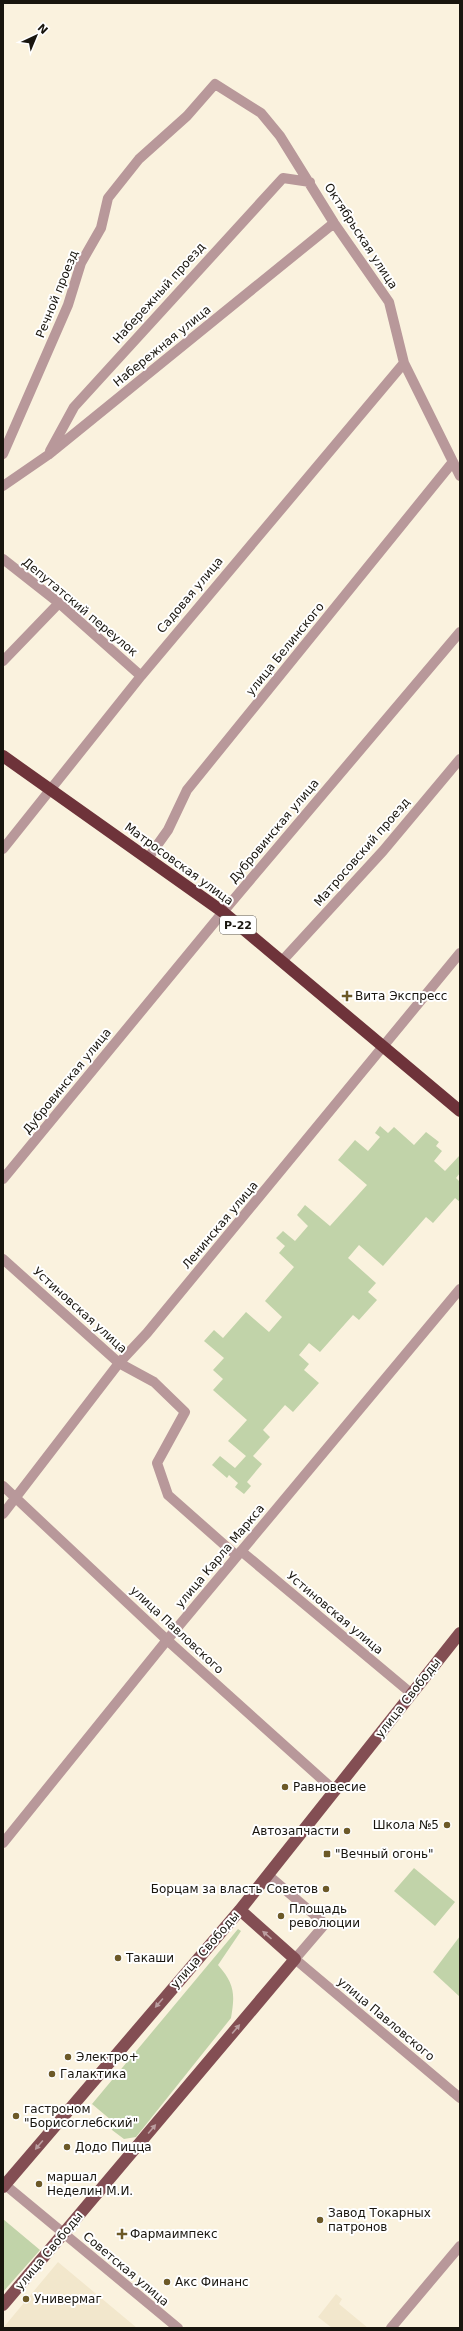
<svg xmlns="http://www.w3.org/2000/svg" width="463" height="2331" font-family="'DejaVu Sans',sans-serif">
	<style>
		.built { fill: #f2e7cc }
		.green { fill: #c1d3a9 }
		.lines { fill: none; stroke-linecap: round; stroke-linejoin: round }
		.minor { stroke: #b8989a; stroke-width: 10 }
		.major { stroke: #834e53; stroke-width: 12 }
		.highway { stroke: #6e333a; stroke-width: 12 }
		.oneway { fill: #bb9ea0 }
		.poi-dot { fill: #6c5927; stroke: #fff; stroke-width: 1.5 }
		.labels { text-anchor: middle; stroke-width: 4; stroke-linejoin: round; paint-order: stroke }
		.shield { fill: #fff; stroke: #5d5b56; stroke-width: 1 }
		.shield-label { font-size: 11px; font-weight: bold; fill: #18150e }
		.street-label { font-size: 12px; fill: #18150e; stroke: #fff }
		.poi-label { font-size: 12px; fill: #18150e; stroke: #fff; text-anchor: start }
	</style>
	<rect width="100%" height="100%" fill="#faf2de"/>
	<path class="built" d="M58,2262L137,2328H3Z
		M336,2294L342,2299L339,2304L368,2328H332L318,2317Z"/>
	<path class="green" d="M380,1126L388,1133L394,1127L414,1145L426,1132L439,1142L436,1146L442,1151L434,1161L445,1171L460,1155V1173L456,1178L460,1182V1202L455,1198L433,1223L426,1217L383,1266L359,1245L348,1258L376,1283L368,1292L377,1300L359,1320L353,1315L320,1352L309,1343L299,1355L309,1364L304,1370L319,1383L293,1412L285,1405L263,1430L270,1437L253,1456L262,1464L247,1482L251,1486L244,1494L235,1487L238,1483L229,1475L227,1478L212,1465L220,1456L235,1468L246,1456L228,1441L247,1420L213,1390L223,1379L213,1370L224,1358L204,1341L214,1330L223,1338L246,1312L269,1332L282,1317L265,1301L294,1267L279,1253L285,1246L276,1238L283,1231L295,1241L308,1226L297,1215L305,1205L330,1226L367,1185L338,1160L355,1140L368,1151L380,1137L375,1133Z
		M414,1868L455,1902L435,1926L394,1891Z
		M238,1929L241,1931L218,1965C235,1984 235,1995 231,2018L136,2137L124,2139L112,2130L111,2120L92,2104Z
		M460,1936V1997L433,1972Z
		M3,2219L40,2250L3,2292Z"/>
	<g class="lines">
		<path class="minor" d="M50,451L74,407L283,178L310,182
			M3,454L68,305L81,263L101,228L108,198L139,159L187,116L215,84L261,113L280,136L334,223L389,302L404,363L460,476
			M3,486L48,455L334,223
			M3,559L59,603L141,676
			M3,661L59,603
			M3,849L141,676L404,363
			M148,858L168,830L187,790L452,463
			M282,961L383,851L460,759
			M3,1179L223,912L460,632
			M3,1259L119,1363L154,1382L185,1412L157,1463L168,1495L237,1556
			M3,1486L167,1640L335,1791
			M3,1514L119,1363L147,1333L460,953
			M241,1551L412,1694
			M3,1843L167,1640L460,1289
			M268,1875L325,1924L295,1959L460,2098
			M3,2183L178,2328
			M391,2328L460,2246"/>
		<path class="major" d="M3,2187L240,1910L460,1633
			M3,2305L295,1959L240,1910"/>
		<path class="highway" d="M3,756L223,912L460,1111"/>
	</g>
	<defs><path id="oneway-solid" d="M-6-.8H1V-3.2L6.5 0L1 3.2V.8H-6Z"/></defs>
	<g class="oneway">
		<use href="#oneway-solid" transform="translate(267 1935) rotate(-139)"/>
		<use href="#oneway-solid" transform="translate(159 2003) rotate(131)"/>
		<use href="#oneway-solid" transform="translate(236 2029) rotate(-50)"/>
		<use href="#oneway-solid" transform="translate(152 2129) rotate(-50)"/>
		<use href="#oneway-solid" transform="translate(39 2145) rotate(130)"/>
	</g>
	<g class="poi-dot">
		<path d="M345 990h4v4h4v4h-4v4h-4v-4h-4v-4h4z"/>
		<circle cx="285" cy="1787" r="4"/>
		<circle cx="447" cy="1825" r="4"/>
		<circle cx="347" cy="1831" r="4"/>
		<rect x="323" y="1850" width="8" height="8" rx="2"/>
		<circle cx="326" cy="1889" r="4"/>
		<circle cx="281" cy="1916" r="4"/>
		<circle cx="118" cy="1958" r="4"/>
		<circle cx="68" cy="2057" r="4"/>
		<circle cx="52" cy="2074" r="4"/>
		<circle cx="16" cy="2116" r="4"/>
		<circle cx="67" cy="2147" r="4"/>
		<circle cx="39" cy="2184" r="4"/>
		<circle cx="320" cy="2220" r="4"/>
		<path d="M120 2228h4v4h4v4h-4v4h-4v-4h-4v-4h4z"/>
		<circle cx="167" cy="2282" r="4"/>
		<circle cx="26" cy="2299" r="4"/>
	</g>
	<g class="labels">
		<rect class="shield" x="220" y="916" width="36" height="18" rx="3"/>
		<g class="shield-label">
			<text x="238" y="929">Р-22</text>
		</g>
		<g class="street-label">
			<text transform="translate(361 236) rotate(57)" y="4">Октябрьская улица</text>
			<text transform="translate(159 293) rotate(-48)" y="4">Набережный проезд</text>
			<text transform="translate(57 294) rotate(-68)" y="4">Речной проезд</text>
			<text transform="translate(162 346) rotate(-39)" y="4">Набережная улица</text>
			<text transform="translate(190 595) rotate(-50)" y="4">Садовая улица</text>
			<text transform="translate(80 607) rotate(40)" y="4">Депутатский переулок</text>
			<text transform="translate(285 649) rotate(-51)" y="4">улица Белинского</text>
			<text transform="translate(274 831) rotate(-50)" y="4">Дубровинская улица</text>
			<text transform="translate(362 852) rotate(-49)" y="4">Матросовский проезд</text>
			<text transform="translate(179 864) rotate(36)" y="4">Матросовская улица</text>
			<text transform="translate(67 1081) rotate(-51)" y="4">Дубровинская улица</text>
			<text transform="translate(220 1225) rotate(-50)" y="4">Ленинская улица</text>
			<text transform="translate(80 1310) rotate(42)" y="4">Устиновская улица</text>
			<text transform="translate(220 1556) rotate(-50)" y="4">улица Карла Маркса</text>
			<text transform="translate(335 1613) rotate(40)" y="4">Устиновская улица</text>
			<text transform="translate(177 1630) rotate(43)" y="4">улица Павловского</text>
			<text transform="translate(408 1698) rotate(-52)" y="4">улица Свободы</text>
			<text transform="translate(205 1950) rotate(-49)" y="4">улица Свободы</text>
			<text transform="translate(386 2019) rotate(40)" y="4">улица Павловского</text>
			<text transform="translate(49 2251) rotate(-50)" y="4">улица Свободы</text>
			<text transform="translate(126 2269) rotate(40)" y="4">Советская улица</text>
		</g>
		<g class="poi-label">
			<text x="355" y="1000">Вита Экспресс</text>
			<text x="293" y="1791">Равновесие</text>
			<text x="439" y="1829" text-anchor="end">Школа №5</text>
			<text x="339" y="1835" text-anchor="end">Автозапчасти</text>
			<text x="335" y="1858">"Вечный огонь"</text>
			<text x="318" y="1893" text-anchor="end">Борцам за власть Советов</text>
			<text x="289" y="1913">Площадь<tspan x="289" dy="14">революции</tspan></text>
			<text x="126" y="1962">Такаши</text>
			<text x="76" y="2061">Электро+</text>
			<text x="60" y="2078">Галактика</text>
			<text x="24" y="2113">гастроном<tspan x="24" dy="14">"Борисоглебский"</tspan></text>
			<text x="75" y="2151">Додо Пицца</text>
			<text x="47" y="2181">маршал<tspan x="47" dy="14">Неделин М.И.</tspan></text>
			<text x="328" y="2217">Завод Токарных<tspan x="328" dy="14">патронов</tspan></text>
			<text x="130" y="2238">Фармаимпекс</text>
			<text x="175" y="2286">Акс Финанс</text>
			<text x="34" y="2303">Универмаг</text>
		</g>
	</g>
	<rect width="463" height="2331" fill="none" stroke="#18150e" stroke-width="8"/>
	<g transform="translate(36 36) rotate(44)" stroke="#ffffff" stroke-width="3" paint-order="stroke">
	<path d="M0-3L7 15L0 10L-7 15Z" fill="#18150e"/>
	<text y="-6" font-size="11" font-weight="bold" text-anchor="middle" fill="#18150e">N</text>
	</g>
</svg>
